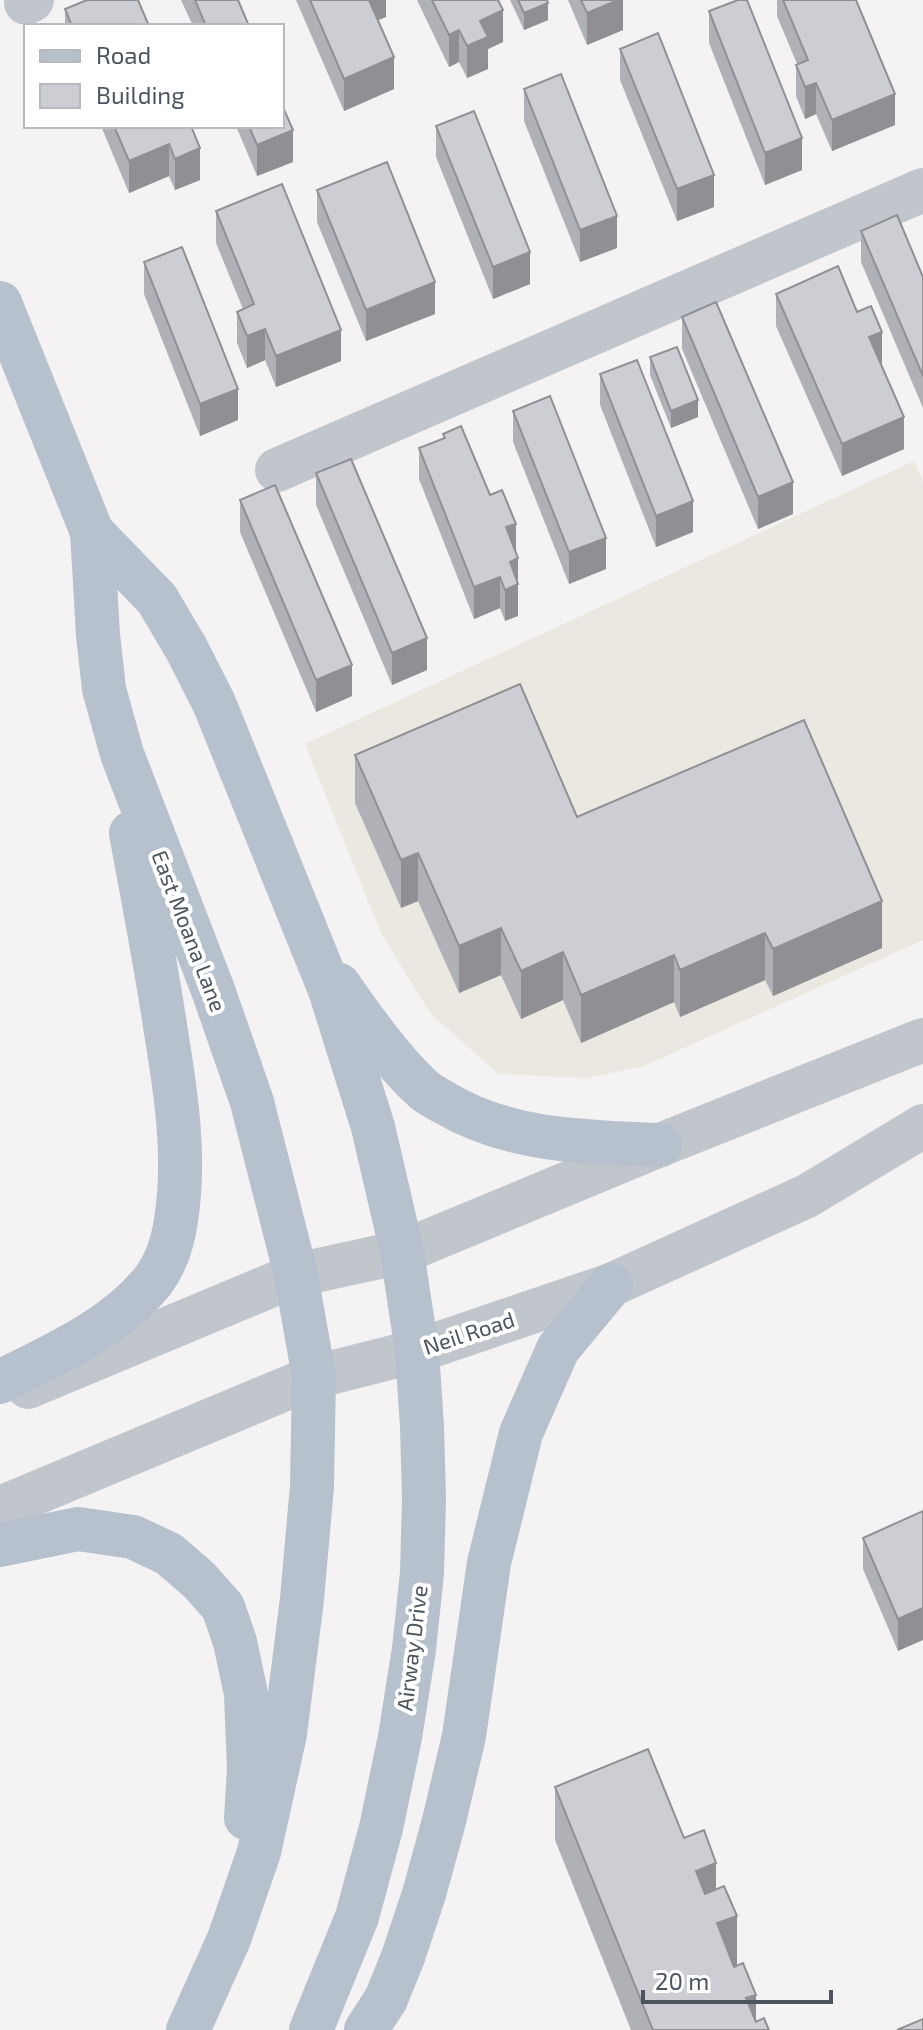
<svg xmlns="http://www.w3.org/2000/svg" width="923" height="2030" font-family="'Exo 2',sans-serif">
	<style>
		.commercial { fill: #eae8e0 }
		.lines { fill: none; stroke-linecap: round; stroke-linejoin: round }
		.minor { stroke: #c0c6cc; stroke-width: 44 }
		.major { stroke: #b6c1cd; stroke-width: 44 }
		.wall { fill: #b0b1b6 }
		.shaded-wall { fill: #909094 }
		.building { fill: #cdced4; stroke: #909094; stroke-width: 2 }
		.labels { text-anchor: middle; stroke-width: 8; stroke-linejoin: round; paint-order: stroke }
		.street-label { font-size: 22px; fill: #4c555d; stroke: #fff }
	</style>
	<rect width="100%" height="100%" fill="#f4f2f2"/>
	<path class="commercial" d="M914,461L923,482V940L644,1066L588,1078L498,1074L430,1013L381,933L305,744Z"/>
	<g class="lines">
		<path class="minor" d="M26,3L32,0
			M277,470L923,190
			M28,1387L296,1275L402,1252L660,1145L923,1040
			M0,1508L314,1377L417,1351L611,1285L807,1196L923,1126"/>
		<path class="major" d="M0,303L92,532L98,635L104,689L122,754L213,990L252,1102L296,1275L314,1377L312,1486L302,1599L285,1734L259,1852L229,1939L188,2030
			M92,532L157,599L186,648L214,703L330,990L373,1127L402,1252L417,1351L422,1427L424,1498L422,1573L414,1649L400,1737L381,1828L357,1917L311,2030
			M339,985C363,1020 393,1062 424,1090C430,1095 438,1099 445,1103C510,1142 587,1142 660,1145
			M0,1382C53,1355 114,1329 152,1282C166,1264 173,1242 176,1220C186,1158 176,1093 166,1032C156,965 143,899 131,833
			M0,1545L78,1529L133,1537L169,1554L199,1580L223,1607L235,1642L246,1694L249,1769L246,1818
			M366,2030L386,1999L403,1957L424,1894L444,1821L464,1736L489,1563L521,1433L558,1349L611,1285"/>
	</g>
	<path class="wall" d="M181,0H238L249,26H193Z
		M296,0H386V17L377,20L394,89L344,111Z
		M417,0H498L503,42L488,49V69L467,78L459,62L449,67Z
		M510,0H547L548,20L524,30Z
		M568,0H623V30L587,45Z
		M777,0H856L895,125L832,151L816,114L805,119L796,96V65L797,64L777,16Z
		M65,9L149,26H65Z
		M709,11L802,170L765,185L709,43Z
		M620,49L714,207L677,221L620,80Z
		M524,89L617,248L580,262L524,121Z
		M101,126H191L200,180L175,190L169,176L129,193Z
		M236,126H282L293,162L257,176Z
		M436,126L530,284L493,299L436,157Z
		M317,190L435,314L366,341L317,222Z
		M216,211L341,361L276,387L265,360L247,368L237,343V312L243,309L216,243Z
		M861,231L923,277V408L861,262Z
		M144,262L238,420L200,436L144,294Z
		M776,294L857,312L882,364H881L904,449L842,476L776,326Z
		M682,317L793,514L758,529L682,349Z
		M650,357L698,417L671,428L650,375Z
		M600,374L693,532L656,547L600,405Z
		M513,411L606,569L569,584L513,442Z
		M443,434L490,495L516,551L518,590V616L505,621L500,608L474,619L419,479V448L443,439Z
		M316,473L427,670L392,685L316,505Z
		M240,500L352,696L316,712L240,532Z
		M355,755L577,817L882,948L773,996L765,980L680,1017L674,1002L581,1043L563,1000L521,1019L501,975L459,993L418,901L401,908L355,803Z
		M923,1511L898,1651L863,1569V1538Z
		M555,1787L684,1838L716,1890L737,1966L756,2022L769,2030H631L555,1840Z"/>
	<path class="shaded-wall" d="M366,0H386V17L366,25Z
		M618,0H623V30L587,45V13Z
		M548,3V20L524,30V13Z
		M503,10V42L488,49V69L467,78V46L480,21Z
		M459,30V62L449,67V35Z
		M394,57V89L344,111V79Z
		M816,83V114L805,119V87Z
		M895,94V125L832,151V120Z
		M293,130V162L257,176V145Z
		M802,138V170L765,185V153Z
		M169,144V176L129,193V161Z
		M200,148V180L175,190V159Z
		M714,175V207L677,221V189Z
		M617,216V248L580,262V230Z
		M530,252V284L493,299V267Z
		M435,282V314L366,341V310Z
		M265,329V360L247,368V336Z
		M341,330V361L276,387V356Z
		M882,332V364L869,369V337Z
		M238,389V420L200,436V404Z
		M698,400V417L671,428V411Z
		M904,417V449L842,476V444Z
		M793,482V514L758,529V497Z
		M693,501V532L656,547V516Z
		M516,524V555L506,527Z
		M606,538V569L569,584V552Z
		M518,558V616L505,621V590L510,562Z
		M500,577V608L474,619V587Z
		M427,638V670L392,685V653Z
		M352,665V696L316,712V680Z
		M418,853V901L401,908V860Z
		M882,901V948L773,996V949Z
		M501,928V975L459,993V946Z
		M765,933V980L680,1017V970Z
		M563,952V1000L521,1019V971Z
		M674,955V1002L581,1043V995Z
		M923,1608V1640L898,1651V1619Z
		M716,1863V1916L696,1924V1871Z
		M737,1916V1969L717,1976V1923Z
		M756,1995V2030L746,1998Z"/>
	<path class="building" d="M87,0H138L149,26H72L65,9Z
		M195,0H238L249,26H206Z
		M310,0H369L394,57L344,79Z
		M432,0H498L503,10L480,21L488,37L467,46L459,30L449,35Z
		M518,0H547L548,3L524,13Z
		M581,0H618L587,13Z
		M738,0H747L802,138L765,153L709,11Z
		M783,0H856L895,94L832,120L816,83L805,87L796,65L808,60Z
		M658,33L714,175L677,189L620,49Z
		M561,74L617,216L580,230L524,89Z
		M282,105L293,130L257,145L249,126H282Z
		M474,111L530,252L493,267L436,126Z
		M114,126H191L200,148L175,159L169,144L129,161Z
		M387,162L435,282L366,310L317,190Z
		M282,184L341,330L276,356L265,329L247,336L237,312L254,304L216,211Z
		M897,215L923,277V376L861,231Z
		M182,247L238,389L200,404L144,262Z
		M838,266L857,312L871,306L882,332L869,337L904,417L842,444L776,294Z
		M716,302L793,482L758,497L682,317Z
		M677,347L698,400L671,411L650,357Z
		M637,360L693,501L656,516L600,374Z
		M550,396L606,538L569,552L513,411Z
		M461,426L490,495L502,490L516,524L506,527L518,558L510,562L518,584L505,590L500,577L474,587L419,448L445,438L443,434Z
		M351,459L427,638L392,653L316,473Z
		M275,485L352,665L316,680L240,500Z
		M520,684L577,817L804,720L882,901L773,949L765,933L680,970L674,955L581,995L563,952L521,971L501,928L459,946L418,853L401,860L355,755Z
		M923,1511V1608L898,1619L863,1538Z
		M648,1749L684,1838L704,1830L716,1863L696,1871L705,1894L724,1886L737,1916L717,1923L734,1967L743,1963L756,1995L746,1998L756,2022L764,2018L769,2030H653L555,1787Z
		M923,2019V2030H897Z"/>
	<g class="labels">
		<g class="street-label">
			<text transform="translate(189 931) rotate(69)" y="8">East Moana Lane</text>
			<text transform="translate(469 1333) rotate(-18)" y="8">Neil Road</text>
			<text transform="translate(412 1648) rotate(-83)" y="8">Airway Drive</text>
		</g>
	</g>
	<rect x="24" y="24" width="260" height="104" fill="#ffffff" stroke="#b7bbbe" stroke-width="2"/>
	<rect x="40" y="50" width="40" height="12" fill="#b6c1cd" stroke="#b7bbbe" stroke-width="2"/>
	<text x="96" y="64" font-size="24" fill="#4c555d">Road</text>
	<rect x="40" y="84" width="40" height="24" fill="#cdced4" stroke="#b7bbbe" stroke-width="2"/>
	<text x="96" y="104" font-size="24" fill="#4c555d">Building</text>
	<path d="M643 1990v12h188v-12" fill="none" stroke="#4c555d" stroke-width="4"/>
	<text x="655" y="1990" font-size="24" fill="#4c555d" stroke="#ffffff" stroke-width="6" paint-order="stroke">20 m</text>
</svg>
